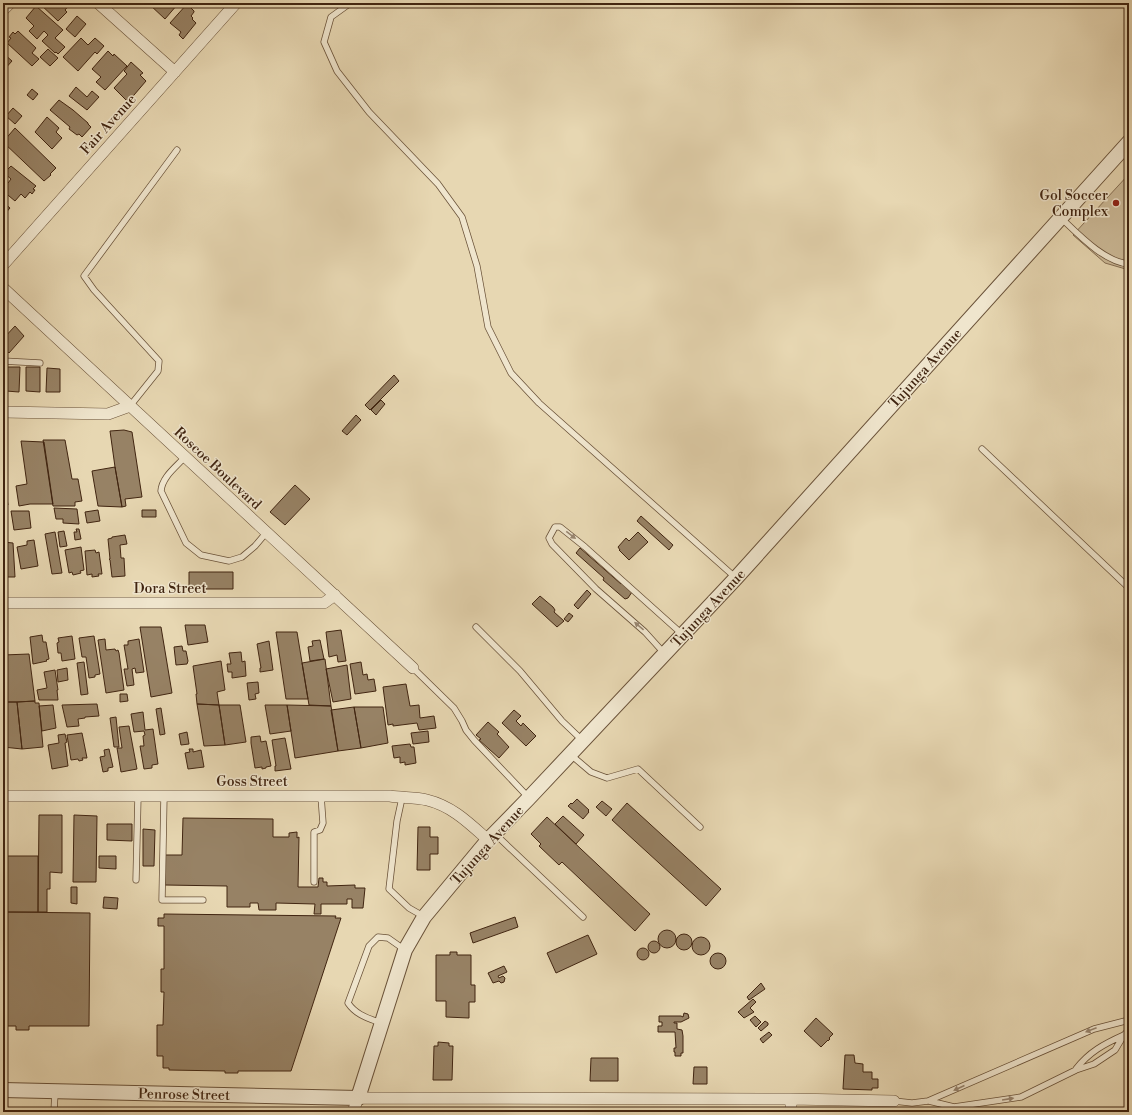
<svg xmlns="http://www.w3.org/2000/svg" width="1132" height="1115" font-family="'Libre Bodoni',serif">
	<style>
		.green { fill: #cbb997; stroke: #866f54 }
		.building { fill: #978265; stroke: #412511 }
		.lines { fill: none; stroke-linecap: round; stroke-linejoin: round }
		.service-casing { stroke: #6a5239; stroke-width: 7 }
		.minor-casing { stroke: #6a5239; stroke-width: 12 }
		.tertiary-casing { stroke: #6a5239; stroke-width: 16 }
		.service { stroke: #efe5cd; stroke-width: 5.5 }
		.minor { stroke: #efe5cd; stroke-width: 11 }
		.tertiary { stroke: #efe5cd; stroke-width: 14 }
		.oneway { fill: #98856f }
		.poi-dot { fill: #8f2418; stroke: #efe5cd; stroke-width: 1.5 }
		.labels { text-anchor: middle; stroke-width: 3; stroke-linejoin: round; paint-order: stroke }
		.street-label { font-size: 14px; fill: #412511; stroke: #efe5cd }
		.poi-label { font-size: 14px; fill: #412511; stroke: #efe5cd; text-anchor: end }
	</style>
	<rect width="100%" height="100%" fill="#e7d7b2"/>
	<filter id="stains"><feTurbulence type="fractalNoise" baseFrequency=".005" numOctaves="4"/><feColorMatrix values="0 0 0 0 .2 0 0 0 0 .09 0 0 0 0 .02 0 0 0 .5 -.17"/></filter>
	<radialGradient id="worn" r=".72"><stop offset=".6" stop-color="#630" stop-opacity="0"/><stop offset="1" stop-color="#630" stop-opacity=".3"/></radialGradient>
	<path class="green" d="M1129,174V270L1105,263L1073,235Z"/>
	<path class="building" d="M39,3H71L65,10L67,12L58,21Z
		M149,3H175L177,5L165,19L149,4Z
		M187,4L194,11V12L191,16L193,18L192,19L196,23L183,39L179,35L181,32L170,23Z
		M36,6L63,30L55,38L65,47L58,54L56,52L55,53L42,41L48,35L44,31L37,39L29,31L34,26L26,18Z
		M77,16L86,24L75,37L66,29Z
		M18,31L36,48L32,53L39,59L32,66L7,43L11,38L9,37L13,32L15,34Z
		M81,38L88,45L95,38L104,46L97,54L95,52L78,71L63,57Z
		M48,49L58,58L50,66L40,57Z
		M108,51L113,56L114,54L127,66L105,90L96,82L101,77L92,69Z
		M3,53L12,61L3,71Z
		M131,62L143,73L140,75L146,81L128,102L114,88L127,74L124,71Z
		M76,87L87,97L92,91L99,97L87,110L69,96Z
		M32,89L38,94L33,100L27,95Z
		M59,100L73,110L88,123V124L91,127L82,137L79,134L77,135L69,129L70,127L50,110Z
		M13,108L22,116L15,124L6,116Z
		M47,117L59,128L56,132L62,138L52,149L35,132Z
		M15,128L56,168L50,174L51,175L44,181L3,142Z
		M11,166L36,186L33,189L35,190L32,194L30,192L25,198L21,194L15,201L3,191V181L5,180L8,183L11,179L4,173Z
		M3,202L10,208L3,216Z
		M15,326L24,336L9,353L3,347V339Z
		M6,367H20L19,392L6,391Z
		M26,367H40V392L26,391Z
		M47,368L60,369V392H46Z
		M394,375L399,381L370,410L365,405Z
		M381,400L385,404L376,415L371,410Z
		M356,415L361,420L347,435L342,431Z
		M110,431L124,430L132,432L142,497L125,499L126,506L122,507L115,467Z
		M43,440H65L72,479H78L82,501L75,502V506H53Z
		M21,441L44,442L53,504H30L19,506L16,486L27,484Z
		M115,467L122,507L98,506L92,471Z
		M3,474L8,505H3Z
		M295,485L310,499L285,525L270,512Z
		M54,508L77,509L79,524L63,523V519H56Z
		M98,510L100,521L87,523L85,512Z
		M142,510H156V517H142Z
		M11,511H29L31,528L14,530Z
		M641,516L673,545L669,550L637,521Z
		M76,529H79L81,539L75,540L74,532H77Z
		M64,531L67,546L60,547L58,532Z
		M55,532L62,573L52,574L45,534Z
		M638,532L648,542L629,560L619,550H620L618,547L626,538L629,541Z
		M125,535L127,544L120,545L121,558H124L125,576L112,577L110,560L109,559H110L108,539L112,538V537Z
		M34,540L38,566L21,569L17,547L27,545V541Z
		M3,542L13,543L15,577H3Z
		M81,547L84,570L80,571L81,573L73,575L72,572L69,573L65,550Z
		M580,548L621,584L622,583L632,592L628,598L625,599L603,580L604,578L576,553Z
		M95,550L96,553L99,552L102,574H98L99,576L92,577V574L87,575L85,551Z
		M189,572H233V589H189Z
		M587,590L591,594L578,609L574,605Z
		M540,596L553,607L555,610L554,612L564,621L557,627L532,604Z
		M569,613L573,616L568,622L564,619Z
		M185,625H205L208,642L188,645Z
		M140,627H161L172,693L151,697Z
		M341,630L346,661L338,662L337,655L329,657L326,632Z
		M276,632H297L308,699H286Z
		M42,635L43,642H46L49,659L46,660L47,661L33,664L30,637Z
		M72,636L75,659L62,661L61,653H58L57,643L59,642L58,638Z
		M94,636L100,674L95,675V677L89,678L86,657H82L79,638Z
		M105,639L106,650L115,649L116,651L118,650L119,653L124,690L106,693L98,640Z
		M139,639L144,672L136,673L135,668L132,669L134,685L127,686L124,669H128L124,645H128V641Z
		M320,640L324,659L310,661L308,647L313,646L312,641Z
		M269,641L273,670L260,672V668H261L257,644Z
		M182,646L183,651H186L188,661L187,664L176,665L174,647Z
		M241,652L242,662L245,661L246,676L232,678V672H228L227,664H231L229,653Z
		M29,654L35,701L17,702H3V655Z
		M325,659L331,706L309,705L302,663Z
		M221,661L225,690L217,692L219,705L197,704L196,694H197L193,666Z
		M84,662L88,694L81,695L77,663Z
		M361,662L363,675L367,674L368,680L374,679L376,691L355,694L350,664Z
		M347,665L351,699L333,702L326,669Z
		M67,668L68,680L58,682L57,670Z
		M55,670L58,690H57L58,700H39L37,690L47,688L44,672Z
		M258,682L259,693L255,694L256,699L249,700L247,683Z
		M406,684L410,706L419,705L420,718L434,716L436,728L419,730L417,723L393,726V724L388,725L383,687Z
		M120,694H127L128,701L120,702Z
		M35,701V703H39L43,747L22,749L17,702Z
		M3,702H17L22,749L3,747Z
		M97,704L99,716L85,717V718L78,719L79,726L67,727L62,705Z
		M197,704L219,705L225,745L204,746Z
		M53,705L56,728L42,731L39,706Z
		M219,705H240L246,742L225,745Z
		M265,705H287L291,731L270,734Z
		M287,705L331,706L338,751L295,758Z
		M354,707H383L388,743L361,748Z
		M354,707L361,748L338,751L331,710Z
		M161,708L165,734L160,735L156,709Z
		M514,710L521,716L516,721L521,726L523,723L536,736L526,746L502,723Z
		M143,712L145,730L153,729L158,764L152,765V768L144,769L140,746H144L143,736L145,735L144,731L134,732L131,714Z
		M116,717L119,747H114L110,718Z
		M488,722L499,732L497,734L509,747L499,758L479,740L481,739L476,735Z
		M129,726L137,769L121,772L117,748H122L119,727Z
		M428,731L429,742L413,744L411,733Z
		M187,732L189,744L181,745L179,734Z
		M82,733L87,758H82L83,760L79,761L78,759L71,760L67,735Z
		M65,734L67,742L65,743L68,766L52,769L48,745L59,743L58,735Z
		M260,736L261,742L266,741L271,766L266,767V768L262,769V767L255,768L251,743V737Z
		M285,738L291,769L275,771V766H276L272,740Z
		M410,744L411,747H414L416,763L405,765V762L400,763V757L394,758L392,746Z
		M109,749L113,767L108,768V771L103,772L100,757L105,756L104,750Z
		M189,749H193V752L201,750L204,767L188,769L185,753L190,752Z
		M577,799L589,810L588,811L589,812L583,819L568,806L571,803L572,804Z
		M602,801L612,809L606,816L596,807Z
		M627,803L721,889L706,906L612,820Z
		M39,815H62V873L50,872V889H47V912H38Z
		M74,815L97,816L96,882H73Z
		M563,816L584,835L576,844L555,824Z
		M547,817L650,914L635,931L562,862L559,865L539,846L541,844L531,834Z
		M183,818L273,819V837H289V833L297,832V838L299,837L298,887H318L319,878H323V882H327V886L355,885V888H365L363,908H352V899H347V904H321V914H314L315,904L276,903V910H259L258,903H250V907H227V886L165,885V855H182Z
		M107,824H132V841L107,840Z
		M418,827H430V837H438V854H430V870H417Z
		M143,829L155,830L154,866H143Z
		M3,856H38V912H3Z
		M99,856H116V869L99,868Z
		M71,887H77V904L71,903Z
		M104,897L118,898L117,909L103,908Z
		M3,912L90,913L89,1026H29V1030H16V1026H3Z
		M164,914L336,916L335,918H341L291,1071H238V1073H225V1071L169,1070V1068H163V1056H157V1025H163L164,992H161V969H164V926H158V918H164Z
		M515,917L518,927L473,943L470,933Z
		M658 939a9 9 0 1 1 18 0a9 9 0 1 1-18 0Z
		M676 942a8 8 0 1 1 16 0a8 8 0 1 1-16 0Z
		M588,935L597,954L556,973L547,953Z
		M692 946a9 9 0 1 1 18 0a9 9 0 1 1-18 0Z
		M648 947a6 6 0 1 1 12 0a6 6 0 1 1-12 0Z
		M637 954a6 6 0 1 1 12 0a6 6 0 1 1-12 0Z
		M450,952H457V955H471V985H475V1002H469V1018L446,1017V1001H436V955H450Z
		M710 961a8 8 0 1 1 16 0a8 8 0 1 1-16 0Z
		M504,966L507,972L498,976L499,978L503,976L505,978L504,982L501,983L499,981L493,983L488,973Z
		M761,983L765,989L749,1000L747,997Z
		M753,999L756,1002L750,1008L754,1012L744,1018L738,1012Z
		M684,1013L688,1014L689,1018L681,1022H674V1023H677V1029L682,1030L683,1036V1053H681V1056H675V1052H674V1048H676L675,1032H658V1026H662V1022H659V1016H681L683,1017Z
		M755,1016L761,1022L756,1027L750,1020Z
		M816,1018L833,1034L829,1038L830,1039L828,1041V1040L821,1047L804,1031Z
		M765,1021L768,1023V1025L761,1031L758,1028Z
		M769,1032L772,1035L763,1043L760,1039Z
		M438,1042L449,1043V1046H453L452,1080H433L434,1046H438Z
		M845,1055H854L855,1063L863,1064V1072H872V1079H878V1088H872V1090L843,1089Z
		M591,1058H618V1081H590Z
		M694,1067H707V1084H693Z"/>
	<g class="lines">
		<g class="service-casing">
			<path id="service" d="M373,3L349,4L331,17L324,42L337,71L369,112L438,184L462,217L477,266L488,327L511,373L539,403L736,578
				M1061,218C1078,234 1104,262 1129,264
				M3,361L40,363
				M130,406L158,371L159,361L94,290L84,276L177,150
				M982,449L1129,588
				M185,457C176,467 162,477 161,491L186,543L201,555L229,561L242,557L255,546L266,533
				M476,627L520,671L562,721L583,741
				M664,653L645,632L596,589L552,544L549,538L555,527H560L585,547L682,634
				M413,668L454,708L462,721L466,730L474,740L529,798
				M571,755L591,772L607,778L638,769L700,827
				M164,796L162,900H203
				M402,798L397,821L389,889L409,908L423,916
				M494,833L583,917
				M136,880L138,796
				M314,882V832L320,830L323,823L321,796
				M381,1023C368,1018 356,1015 348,1003L369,946L378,937L388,938L405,950
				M3,1049L4,1089
				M1076,1069C1089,1052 1104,1044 1124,1035
				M894,1101L912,1103L928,1101L1094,1029L1129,1020
				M929,1101L954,1107L1021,1097L1076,1070L1094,1064L1115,1050L1124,1035L1129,1030
				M54,1112L55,1092"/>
		</g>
		<g class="minor-casing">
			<path id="minor" d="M98,3L175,72
				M3,10L10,3
				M3,265L236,3
				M3,288L413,668
				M3,412L108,414L130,406
				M3,603H324L335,595
				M3,796H390C402,798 415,797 427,800C452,806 469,823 488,840
				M353,1112L358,1098L791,1099L894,1101
				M791,1112V1099"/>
		</g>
		<g class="tertiary-casing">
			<path id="tertiary" d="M3,1090L358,1098L405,950L424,917L488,840L529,798L736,578L1129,142"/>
		</g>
		<use href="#service" class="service"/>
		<use href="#minor" class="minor"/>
		<use href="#tertiary" class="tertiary"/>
	</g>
	<defs><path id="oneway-solid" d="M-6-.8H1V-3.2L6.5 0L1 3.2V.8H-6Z"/></defs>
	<g class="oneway">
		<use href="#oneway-solid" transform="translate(571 535) rotate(38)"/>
		<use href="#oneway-solid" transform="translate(639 626) rotate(-140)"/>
		<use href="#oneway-solid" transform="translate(1091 1030) rotate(159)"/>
		<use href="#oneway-solid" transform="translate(959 1088) rotate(156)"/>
		<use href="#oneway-solid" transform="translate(1008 1099) rotate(-9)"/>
	</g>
	<circle class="poi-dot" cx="1116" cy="203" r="4"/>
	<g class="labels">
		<g class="street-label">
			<text transform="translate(108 124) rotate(-48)" y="5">Fair Avenue</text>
			<text transform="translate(925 368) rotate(-48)" y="5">Tujunga Avenue</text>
			<text transform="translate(218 468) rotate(43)" y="5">Roscoe Boulevard</text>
			<text x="170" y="593">Dora Street</text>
			<text transform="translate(708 608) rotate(-47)" y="5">Tujunga Avenue</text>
			<text x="252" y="786">Goss Street</text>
			<text transform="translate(487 845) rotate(-48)" y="5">Tujunga Avenue</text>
			<text transform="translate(184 1094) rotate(1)" y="5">Penrose Street</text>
		</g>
		<g class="poi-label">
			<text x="1108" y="200">Gol Soccer<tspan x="1108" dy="16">Complex</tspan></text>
		</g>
	</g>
	<rect width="1132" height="1115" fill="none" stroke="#e7d7b2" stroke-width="16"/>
	<rect x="4" y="4" width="1124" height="1107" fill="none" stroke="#412511" stroke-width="2"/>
	<rect x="8" y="8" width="1116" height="1099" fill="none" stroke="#412511"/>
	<rect width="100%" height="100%" filter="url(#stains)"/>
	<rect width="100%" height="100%" fill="url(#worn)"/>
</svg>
